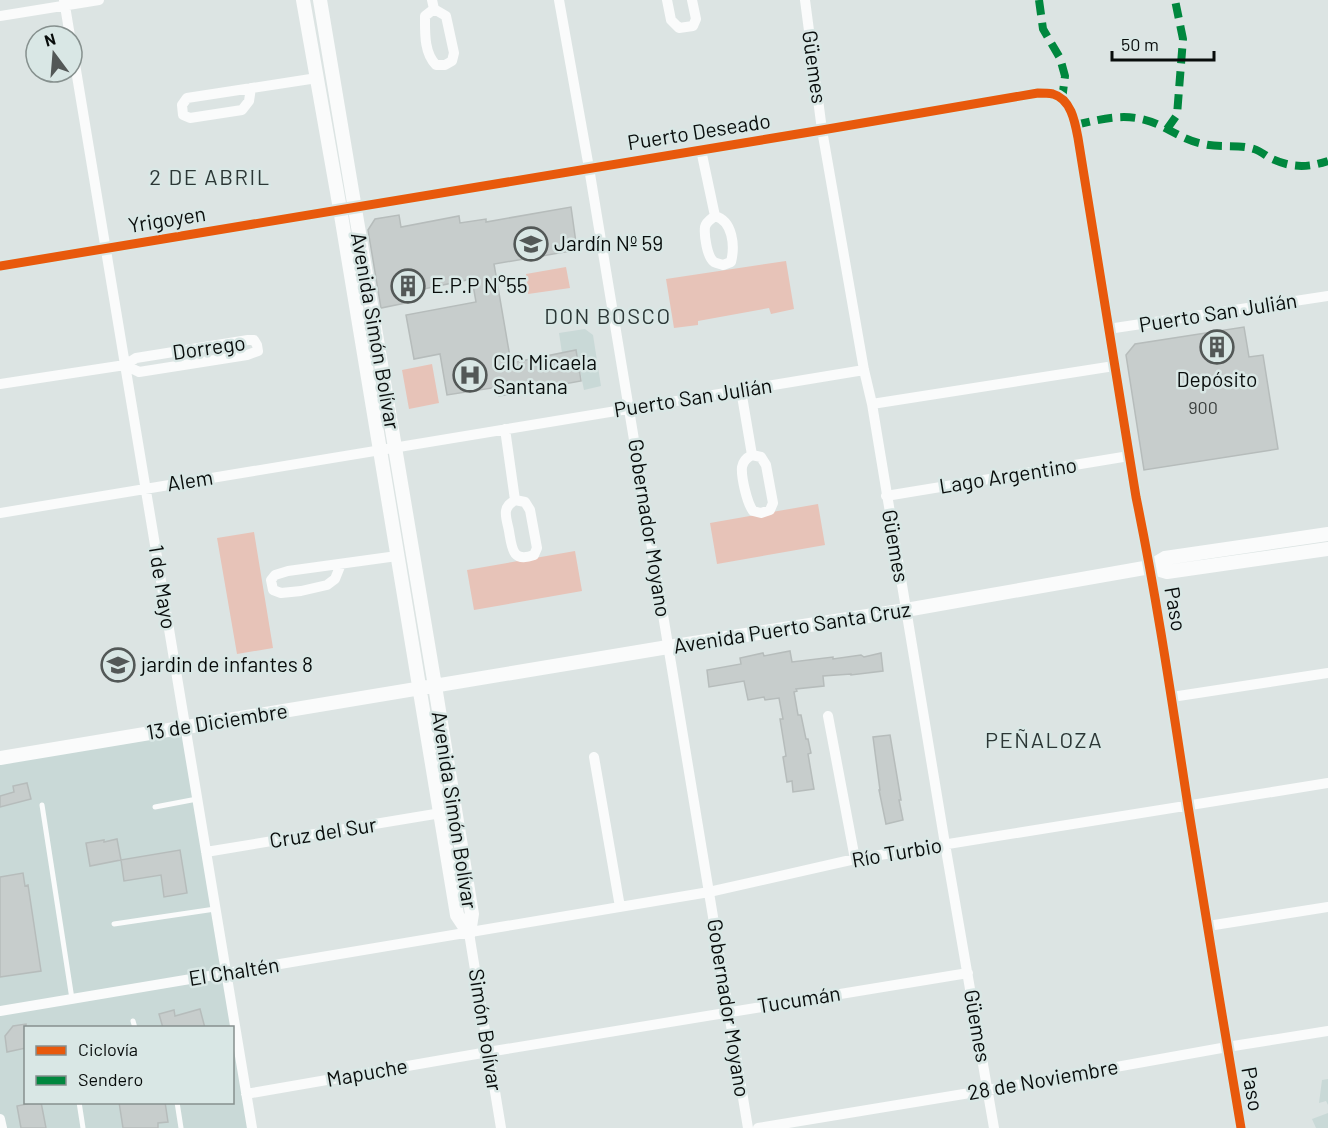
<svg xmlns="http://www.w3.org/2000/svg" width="1328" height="1128" font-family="Barlow,sans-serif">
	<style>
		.built { fill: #c9d9d7; fill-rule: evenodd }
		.green { fill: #e7c3b8 }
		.building { fill: #c7cdcc; stroke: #b6bcbb; stroke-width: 1.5 }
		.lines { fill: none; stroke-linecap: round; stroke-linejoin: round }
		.service { stroke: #fafbfb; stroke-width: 5 }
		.minor { stroke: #fafbfb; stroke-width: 10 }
		.tertiary { stroke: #fafbfb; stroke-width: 14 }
		.quiet { stroke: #00873e; stroke-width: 8; stroke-dasharray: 15 8; stroke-linecap: butt }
		.cycleway-casing { stroke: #d9e7e5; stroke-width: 13 }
		.cycleway { stroke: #e8590c; stroke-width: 9 }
		.labels { text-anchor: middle; stroke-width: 5; stroke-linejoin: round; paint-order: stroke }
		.number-label { font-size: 18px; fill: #3a3e3d }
		.street-label { font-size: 21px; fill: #090d0c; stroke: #d9e7e5 }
		.poi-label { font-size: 21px; fill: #090d0c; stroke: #d9e7e5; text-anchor: start }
		.neighbourhood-label { font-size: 22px; letter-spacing: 1.5px; fill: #2c3736; stroke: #d9e7e5 }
	</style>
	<rect width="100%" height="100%" fill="#dce4e3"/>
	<path class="built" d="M585,329L593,335L601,386L584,390L576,351L562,353L559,333Z
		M185,727L252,1128H2L0,1119V758ZM26,1028H232V1102H26Z
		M1328,1079V1105L1326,1101L1319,1103L1322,1080Z
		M1328,1113V1128H1316L1312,1119Z"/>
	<path class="green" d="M786,261L794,309L771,314L769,308L698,321V325L674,328L666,279Z
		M566,267L570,288L528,294L526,274Z
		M432,364L439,403L409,409L402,370Z
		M818,504L825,545L717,564L710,523Z
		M254,532L273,648L237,654L217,538Z
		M575,551L582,591L474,610L467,570Z"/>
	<path class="building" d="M571,207L577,250L494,264L511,363L576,350L581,381L499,396L498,387L447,395L440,354L414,359L406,315L476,302L472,279L409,292L411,302L381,308L368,230L375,219L399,215L401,227L459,216L460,223L486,219V222Z
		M1244,327L1249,357L1263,355L1278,449L1144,470L1126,355L1135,344Z
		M790,651L792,662L833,657V659L861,655L864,657L881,653L883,671L851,675V674L823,676L824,686L796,689L797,691L794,692L798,715H801L806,739H808L811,753L808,754L814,789L793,792L792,781L787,782L783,757L786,756L780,719H783L779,698L765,700L764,697L748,700L744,681L709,687L707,670L741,664L740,658L763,653L764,656Z
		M890,735L901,800H899L903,820L886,824L879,790H880L873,737Z
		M27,783L31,799L0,807V796L14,792L13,786Z
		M117,839L121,860L180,850L187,893L164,897L161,875L124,881L121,860L90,866L86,843L104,840V842Z
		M23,873L25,886L28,885L41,971L0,977V877Z
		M200,1009L205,1028H163L159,1014L174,1010L175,1016Z
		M26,1024V1048L7,1052L5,1036L13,1026Z
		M36,1102H41L46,1128H21L17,1106Z
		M119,1102H165L168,1122L158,1123V1128H123Z"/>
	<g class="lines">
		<path class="service" d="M42,805L72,999
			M155,807L197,799
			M114,924L215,909
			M133,1021L135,1028
			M79,1102L83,1128
			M177,1102L181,1128"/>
		<path class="minor" d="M64,0L70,36
			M432,0L434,9L446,16L454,53L452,61L445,65H436C424,53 425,33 425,16L434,9
			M559,0L589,168L748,1128
			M667,0L671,20L679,28L693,26L696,19L692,0
			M805,0L822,130L864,370L872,404L945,844L994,1128
			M0,16L99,0
			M72,46L252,1128
			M251,88L249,101L242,110L190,118L183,115L182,105L187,98L317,78
			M701,150L715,216C711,219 706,222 705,227C704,235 707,257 714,262C716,263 720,264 723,265L731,262C735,246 733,221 715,216
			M0,266L822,130L1038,93C1042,93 1048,93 1053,94C1071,99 1075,122 1078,138L1136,497C1157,599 1172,702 1188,806C1205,913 1223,1021 1241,1128
			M1108,329L1328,296
			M0,384L125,365L136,358L248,340H254L257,345L258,351L247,355L139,372L125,365
			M741,390L752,455C746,458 743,461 742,467C741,477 747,503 753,511L761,513L770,510L773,503L766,465L761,457L752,455
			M872,404L1114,366
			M505,429L515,500C511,503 507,505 506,511C505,517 508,525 509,531C512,548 512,563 534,555L537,548L530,510L525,502L515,500
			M886,496L1129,456
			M0,513L864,370
			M341,564L335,579L327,585L301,591L281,593L273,590L271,580L275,575L288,571L397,556
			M1172,697L1328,673
			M828,716L855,859
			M594,757L620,907
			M206,852L441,813
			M1208,926L1328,907
			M469,933L501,1128
			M0,1011L709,892L855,859L1328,783
			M246,1094L488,1052L968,973
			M0,1119L2,1128
			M758,1128L988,1090L1227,1047L1328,1031"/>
		<path class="tertiary" d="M303,0L340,209L457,915L469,933
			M320,0L435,686L472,914L469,933
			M1150,567L1167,572L1328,549
			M0,758L668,647L906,610L1150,567L1165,558L1328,534"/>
		<path class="quiet" d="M1039,0L1043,29L1060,58L1065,76L1062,100
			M1075,125C1106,118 1131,111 1161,126C1175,133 1188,141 1203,144C1220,148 1238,144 1254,149C1260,151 1265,155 1270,158C1291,168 1307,168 1328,161
			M1167,129L1177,115L1183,39L1175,0"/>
		<g class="cycleway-casing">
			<path id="cycleway" d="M0,266L822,130L1038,93C1042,93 1048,93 1053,94C1071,99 1075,122 1078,138L1136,497C1157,599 1172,702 1188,806C1205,913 1223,1021 1241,1128"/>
		</g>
		<use href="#cycleway" class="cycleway"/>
	</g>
	<defs>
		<g id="school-ring" transform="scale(1.725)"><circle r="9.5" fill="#d9e7e5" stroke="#535857" stroke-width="1.5"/><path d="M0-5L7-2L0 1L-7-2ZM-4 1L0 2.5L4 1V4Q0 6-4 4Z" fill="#535857"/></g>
		<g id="building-ring" transform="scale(1.725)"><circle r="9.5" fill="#d9e7e5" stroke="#535857" stroke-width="1.5"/><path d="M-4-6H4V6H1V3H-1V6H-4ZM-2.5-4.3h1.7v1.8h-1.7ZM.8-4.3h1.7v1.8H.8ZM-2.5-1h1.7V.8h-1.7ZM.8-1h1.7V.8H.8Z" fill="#535857"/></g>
		<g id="hospital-ring" transform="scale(1.725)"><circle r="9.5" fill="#d9e7e5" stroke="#535857" stroke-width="1.5"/><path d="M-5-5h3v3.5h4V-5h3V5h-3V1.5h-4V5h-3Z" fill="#535857"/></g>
	</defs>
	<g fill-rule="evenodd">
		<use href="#school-ring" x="531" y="244"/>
		<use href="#building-ring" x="408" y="286"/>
		<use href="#building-ring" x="1217" y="347"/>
		<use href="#hospital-ring" x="470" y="375"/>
		<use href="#school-ring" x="118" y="665"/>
	</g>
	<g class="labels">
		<g class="number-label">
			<text x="1203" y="414">900</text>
		</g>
		<g class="street-label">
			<text transform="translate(814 67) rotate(82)" y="7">Güemes</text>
			<text transform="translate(699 132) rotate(-9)" y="7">Puerto Deseado</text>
			<text transform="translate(167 220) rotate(-9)" y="7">Yrigoyen</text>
			<text transform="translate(1218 313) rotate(-9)" y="7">Puerto San Julián</text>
			<text transform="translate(375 331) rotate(80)" y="7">Avenida Simón Bolívar</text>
			<text transform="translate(209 348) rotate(-8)" y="7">Dorrego</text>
			<text transform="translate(693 398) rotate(-9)" y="7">Puerto San Julián</text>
			<text transform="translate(1008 476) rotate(-9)" y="7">Lago Argentino</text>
			<text transform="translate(190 481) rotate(-9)" y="7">Alem</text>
			<text transform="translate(649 528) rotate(81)" y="7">Gobernador Moyano</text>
			<text transform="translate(895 546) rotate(80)" y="7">Güemes</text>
			<text transform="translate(162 587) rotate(81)" y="7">1 de Mayo</text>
			<text transform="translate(1175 609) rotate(80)" y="7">Paso</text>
			<text transform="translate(792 628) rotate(-9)" y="7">Avenida Puerto Santa Cruz</text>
			<text transform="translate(217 722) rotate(-9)" y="7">13 de Diciembre</text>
			<text transform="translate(454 810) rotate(81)" y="7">Avenida Simón Bolívar</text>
			<text transform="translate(323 833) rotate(-9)" y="7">Cruz del Sur</text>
			<text transform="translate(897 853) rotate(-10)" y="7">Río Turbio</text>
			<text transform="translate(234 972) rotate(-9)" y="7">El Chaltén</text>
			<text transform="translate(799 1000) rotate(-9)" y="7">Tucumán</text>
			<text transform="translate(728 1008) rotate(81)" y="7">Gobernador Moyano</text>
			<text transform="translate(977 1026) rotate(80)" y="7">Güemes</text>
			<text transform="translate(485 1030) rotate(81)" y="7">Simón Bolívar</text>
			<text transform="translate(367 1073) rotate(-10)" y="7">Mapuche</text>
			<text transform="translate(1043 1080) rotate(-10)" y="7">28 de Noviembre</text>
			<text transform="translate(1252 1089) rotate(80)" y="7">Paso</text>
		</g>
		<g class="poi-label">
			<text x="554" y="251">Jardín Nº 59</text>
			<text x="431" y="293">E.P.P N°55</text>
			<text x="493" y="370">CIC Micaela<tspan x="493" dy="24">Santana</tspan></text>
			<text x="1217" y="387" text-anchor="middle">Depósito</text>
			<text x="141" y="672">jardin de infantes 8</text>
		</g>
		<g class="neighbourhood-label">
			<text x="210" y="185">2 DE ABRIL</text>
			<text x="608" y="324">DON BOSCO</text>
			<text x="1044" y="748">PEÑALOZA</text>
		</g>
	</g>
	<rect x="24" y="1026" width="210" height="78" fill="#d9e7e5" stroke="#86908e" stroke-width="1.5"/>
	<rect x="36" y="1046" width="30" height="9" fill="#e8590c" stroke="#86908e" stroke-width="1.5"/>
	<text x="78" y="1056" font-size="18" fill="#090d0c">Ciclovía</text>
	<rect x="36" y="1076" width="30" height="9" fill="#00873e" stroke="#86908e" stroke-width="1.5"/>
	<text x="78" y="1086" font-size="18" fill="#090d0c">Sendero</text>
	<g transform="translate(54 54) rotate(344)"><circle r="28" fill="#d9e7e5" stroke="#86908e" stroke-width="1.5"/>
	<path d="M0-4.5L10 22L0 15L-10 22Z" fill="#535857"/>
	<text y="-9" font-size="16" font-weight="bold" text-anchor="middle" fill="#090d0c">N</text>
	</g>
	<path d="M1112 51v9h102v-9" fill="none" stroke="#090d0c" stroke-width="3"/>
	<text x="1121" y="51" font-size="18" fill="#090d0c" stroke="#d9e7e5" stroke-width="4.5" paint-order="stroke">50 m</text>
</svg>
